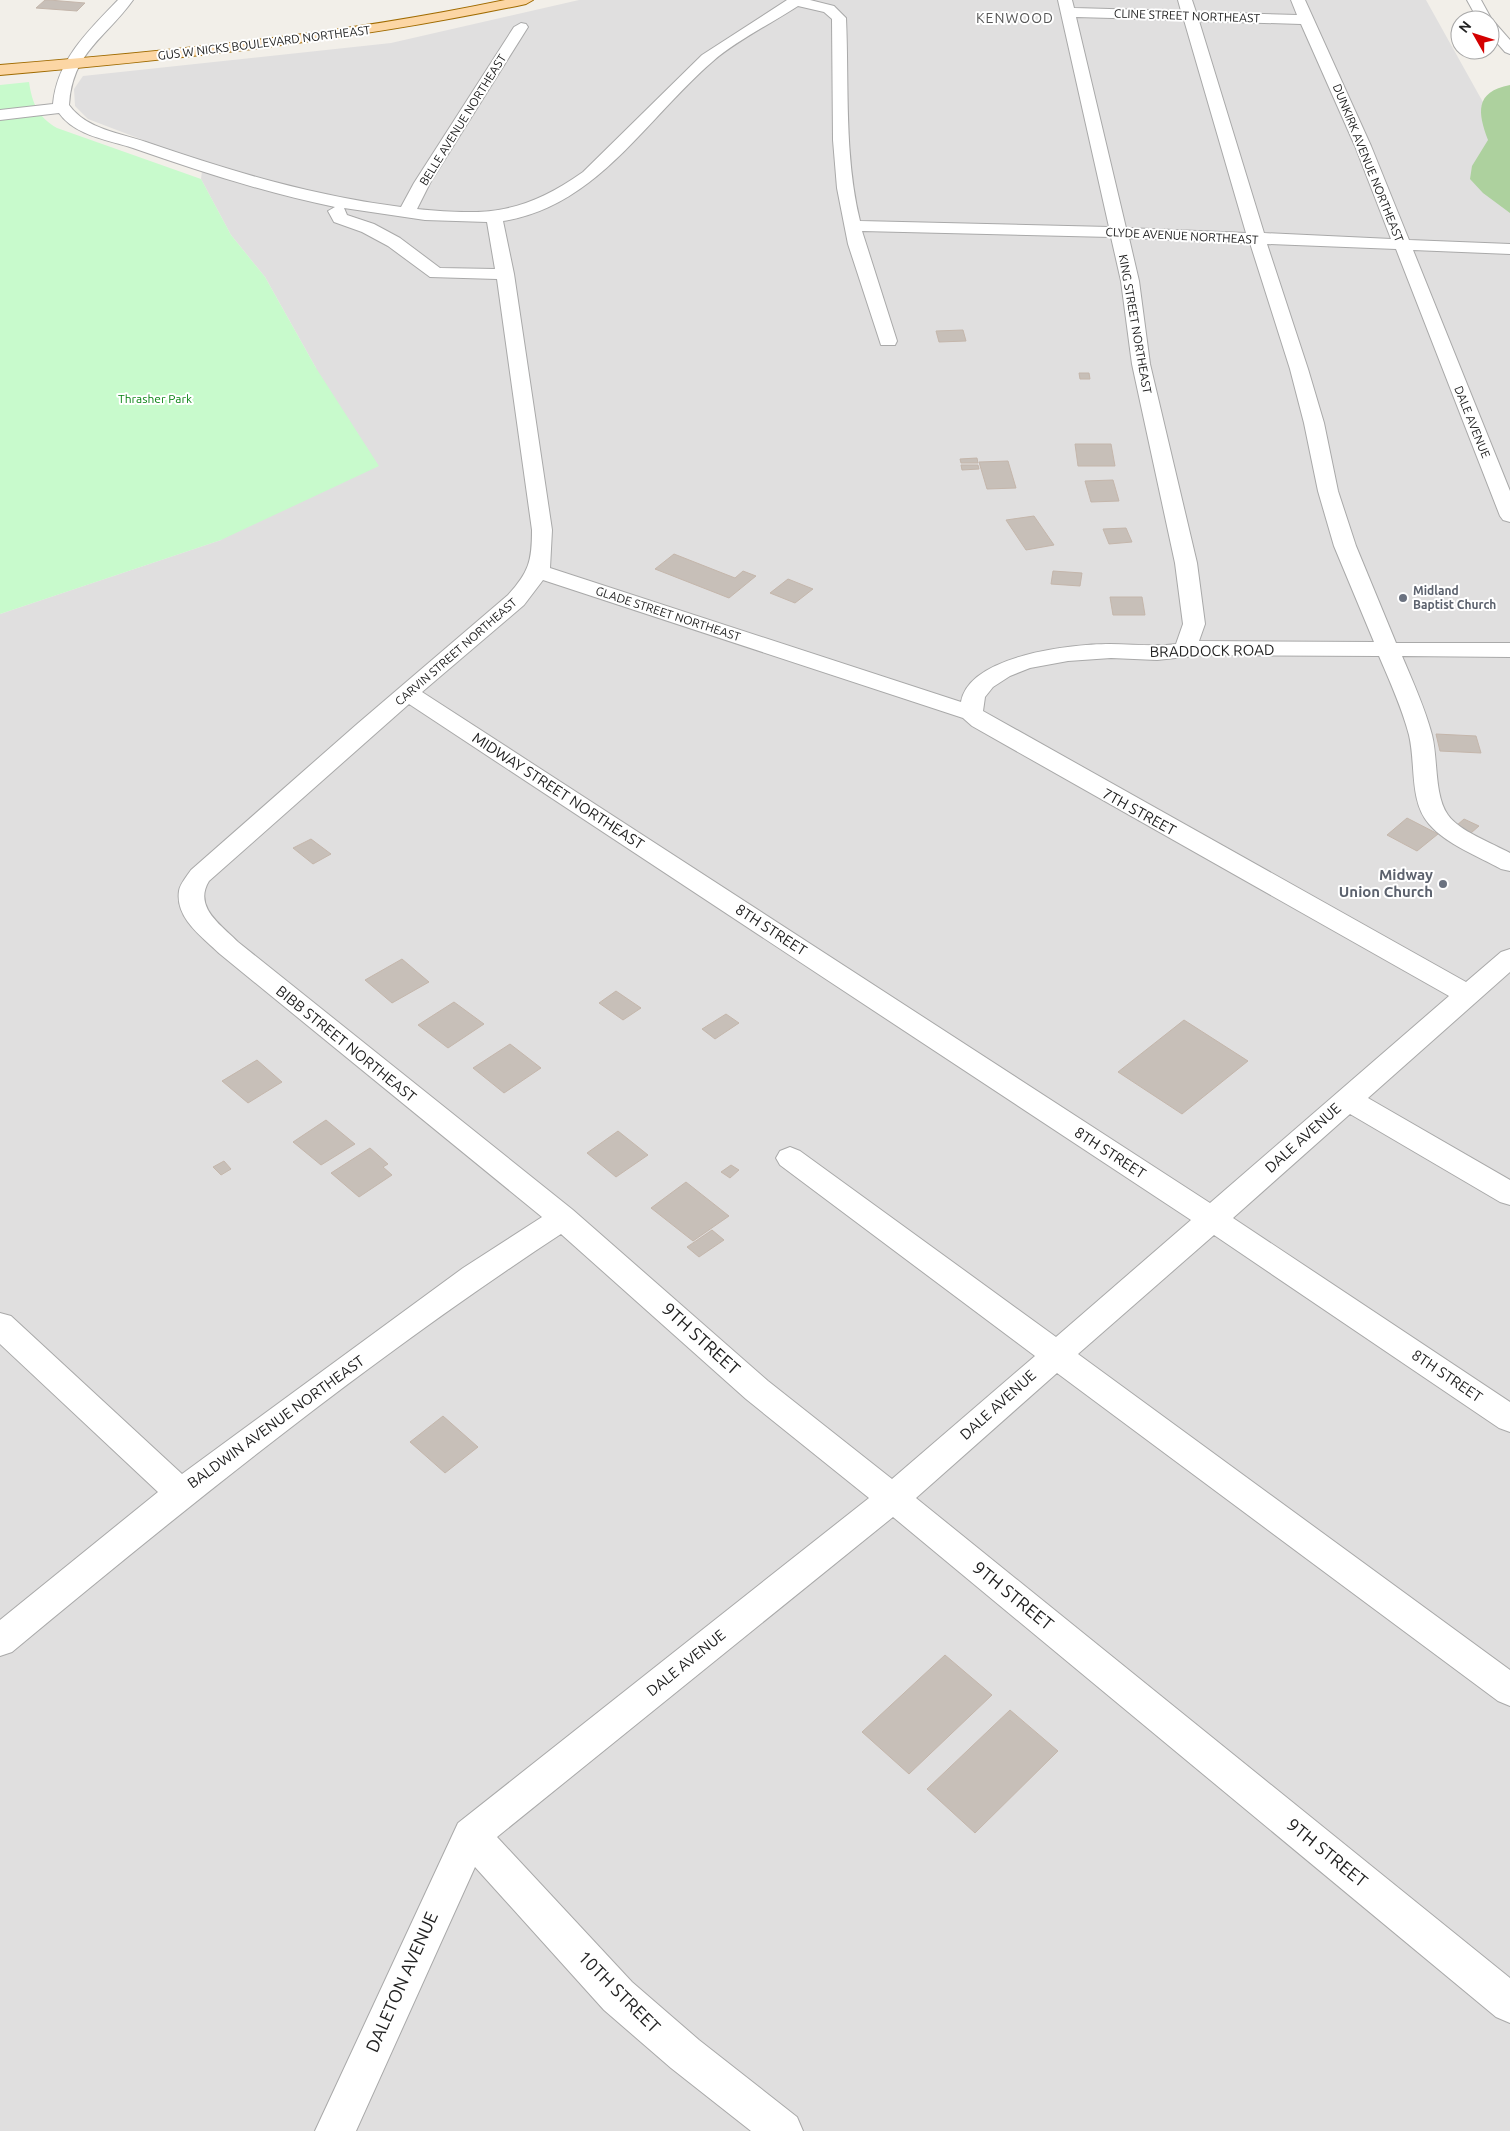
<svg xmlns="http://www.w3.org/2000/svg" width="1510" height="2131" font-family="Ubuntu,sans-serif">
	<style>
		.residential { fill: #e0dfdf }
		.forest { fill: #add19e }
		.park { fill: #c8facc }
		.building { fill: #c7bfb8; stroke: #c4b6ab }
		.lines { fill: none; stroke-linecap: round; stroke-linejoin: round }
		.minor-casing { stroke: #a9a9a9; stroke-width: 2 }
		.major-casing { stroke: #a06b00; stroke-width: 2 }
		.minor { fill: #fff; fill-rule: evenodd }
		.major { fill: #fcd6a4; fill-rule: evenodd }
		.worship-dot { fill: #6b7280; stroke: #fff; stroke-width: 2 }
		.labels { text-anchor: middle; stroke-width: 4; stroke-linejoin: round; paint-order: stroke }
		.far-street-label { font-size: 12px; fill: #222; stroke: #fff }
		.far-park-label { font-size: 12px; fill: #0c8416; stroke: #fff }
		.far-worship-label { font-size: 12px; font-weight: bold; fill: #5b616d; stroke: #fff; text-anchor: start }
		.far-neighbourhood-label { font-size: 14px; letter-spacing: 1px; fill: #555; stroke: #fff }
		.street-label { font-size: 15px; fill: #222; stroke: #fff }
		.worship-label { font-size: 15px; font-weight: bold; fill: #5b616d; stroke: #fff; text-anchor: end }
		.near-street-label { font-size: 18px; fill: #222; stroke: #fff }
	</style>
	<rect width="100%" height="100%" fill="#f2efe9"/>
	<path class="residential" d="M579,0H1426L1508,147H1510V2131H0V614L221,540L316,368L265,277L231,235L201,179L203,163L88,119L75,106L74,89L83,76L391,43Z"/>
	<path class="forest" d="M1510,85V213L1483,193L1470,179L1472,166L1488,140C1478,113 1474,92 1510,85Z"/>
	<path class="park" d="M29,82C32,103 38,117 57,128L201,179L231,235L265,277L316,368L379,466L221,540L0,614V85Z"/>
	<path class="building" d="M45,0H49L85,3L77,11L36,8Z
		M963,330L966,341L939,342L936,331Z
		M1079,373H1089L1090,379H1080Z
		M1075,444H1111L1115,466H1078Z
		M977,458L978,463H961L960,459Z
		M1008,461L1016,488L987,489L979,462Z
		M961,465H978L979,469L962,470Z
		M1113,480L1119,501L1091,502L1085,481Z
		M1034,516L1054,545L1026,550L1006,520Z
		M1126,528L1132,542L1109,544L1103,529Z
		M674,554L735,578L743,571L756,576L729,598L655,569Z
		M1053,571L1082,573L1080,586L1051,584Z
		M788,579L813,589L795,603L770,593Z
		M1110,597H1142L1145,615H1113Z
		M1436,734L1476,736L1481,753L1440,751Z
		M1407,818L1438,834L1417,851L1387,835Z
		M1464,819L1479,826L1471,833L1456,826Z
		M311,839L331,854L313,864L293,848Z
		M402,959L429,982L392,1003L365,980Z
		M616,991L641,1008L623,1020L599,1003Z
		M454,1002L484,1024L448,1048L418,1025Z
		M726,1014L739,1023L715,1039L702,1029Z
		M1184,1020L1248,1061L1182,1114L1118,1072Z
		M510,1044L541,1068L504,1093L473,1068Z
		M257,1060L282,1082L248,1103L222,1081Z
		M326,1120L355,1144L321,1165L293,1142Z
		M618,1131L648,1155L616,1177L587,1153Z
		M370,1148L388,1164L383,1167L392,1175L359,1197L331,1173Z
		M224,1161L231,1169L221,1175L213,1167Z
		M731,1165L739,1170L730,1178L721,1172Z
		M686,1182L729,1216L693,1241L651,1208Z
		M712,1230L724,1240L699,1257L687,1247Z
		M443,1416L478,1447L445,1473L410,1442Z
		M945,1655L992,1695L909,1774L862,1732Z
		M1010,1710L1058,1751L975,1833L927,1789Z"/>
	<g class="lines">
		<g class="minor-casing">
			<path id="minor" d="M118,0H133C106,38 72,52 69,105C86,129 120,133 146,142C230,171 313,196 401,207L414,183L514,27L521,23L526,24L528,27L430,183L417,209C487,216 524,214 583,172L702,55L787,0H810L834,6L846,18C849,86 844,155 860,221L1109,227L1058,0H1072L1074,8L1181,11L1178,0H1192L1196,12L1297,15L1291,0H1305L1371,146L1409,240L1510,244V254L1413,250L1510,491V522L1503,520L1500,516L1396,249L1267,244L1308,369L1324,423L1338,491L1356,546L1396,643H1510V657L1402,656C1413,682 1425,708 1432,735C1438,758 1434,796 1448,815C1459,831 1492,843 1510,853V871L1501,869C1478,856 1447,845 1429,824C1409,801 1416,764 1409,735C1402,708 1390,682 1379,656L1203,655L1157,660L1111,658L1068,661L1030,668L1010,676L993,687L985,697L983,711L1466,982L1501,952L1510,949V972L1368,1098L1510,1180V1205L1500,1202L1350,1114L1233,1218L1510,1402V1432L1499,1428L1214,1235L1078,1354L1510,1670V1706L1498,1701L1057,1373L916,1498L1510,1978V2023L1496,2017L893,1517L497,1837L632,1982L699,2040L797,2117L803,2131H751L671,2068L604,2010L475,1867L356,2131H315L458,1823L869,1498L746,1399L561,1234C369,1360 189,1505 12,1652L0,1656V1620L158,1492L0,1344V1313L11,1316L182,1474L463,1268L542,1217L220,954C202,937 175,918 179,891C180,884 187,876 191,870L356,725L508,595C529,572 532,561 532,530L497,279L430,277L388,246L362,232L334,222L328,211L335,207C266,193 199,171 133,148C109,140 75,136 59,113L0,120V110L53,104C57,60 88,31 118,0ZM798,6L824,12L832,19L833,140L837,188L848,244L881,345H895L897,341L862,231L1111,237L1121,281L1132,364L1175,563L1183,624L1176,644C1154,647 1133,644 1110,644C1072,644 969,655 961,702L550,568L552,530L514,274L503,221C596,207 646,119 712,62C734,42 772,23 798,6ZM1076,17L1184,20L1246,233L1126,228ZM1199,21L1301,24L1355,146L1391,239L1264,233ZM344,208L425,220L487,222L495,269L440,268L400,238L374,224L347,215ZM1129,238L1250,243L1290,369L1304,423L1318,491L1334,546L1374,642L1199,641L1205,624L1197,563L1150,364L1139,281ZM543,580L963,718L972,726L1449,996L1210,1203L422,692L524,605ZM409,704L1191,1220L1056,1337L800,1151L790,1147L780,1151L776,1158L780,1165L1035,1356L892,1479L768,1381L573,1210L238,942C221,925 193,907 209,881Z
				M1467,0H1481L1492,20L1491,22L1495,23L1510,40V54L1505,52L1490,35V20H1478Z"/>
		</g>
		<g class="major-casing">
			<path id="major" d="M505,0H533L526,4C352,41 177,59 0,75V65C169,51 338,35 505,0Z"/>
		</g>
		<use href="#minor" class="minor"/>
		<use href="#major" class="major"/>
	</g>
	<g class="worship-dot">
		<circle cx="1403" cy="598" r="5"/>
		<circle cx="1443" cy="884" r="5"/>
	</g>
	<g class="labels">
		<g class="far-street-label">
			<text transform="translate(1187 16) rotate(2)" y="4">CLINE STREET NORTHEAST</text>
			<text transform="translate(264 43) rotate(-7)" y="4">GUS W NICKS BOULEVARD NORTHEAST</text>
			<text transform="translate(463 120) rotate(-58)" y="4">BELLE AVENUE NORTHEAST</text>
			<text transform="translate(1368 163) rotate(68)" y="4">DUNKIRK AVENUE NORTHEAST</text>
			<text transform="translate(1182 236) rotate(3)" y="4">CLYDE AVENUE NORTHEAST</text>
			<text transform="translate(1135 324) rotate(80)" y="4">KING STREET NORTHEAST</text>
			<text transform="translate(1472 422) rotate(68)" y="4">DALE AVENUE</text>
			<text transform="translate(668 614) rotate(18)" y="4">GLADE STREET NORTHEAST</text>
			<text transform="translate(456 652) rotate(-41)" y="4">CARVIN STREET NORTHEAST</text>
		</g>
		<g class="far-park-label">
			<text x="155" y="403">Thrasher Park</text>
		</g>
		<g class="far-worship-label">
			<text x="1413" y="595">Midland<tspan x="1413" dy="14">Baptist Church</tspan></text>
		</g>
		<g class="far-neighbourhood-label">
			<text x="1015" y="23">KENWOOD</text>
		</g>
		<g class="street-label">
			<text transform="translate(1212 651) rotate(-1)" y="5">BRADDOCK ROAD</text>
			<text transform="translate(558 791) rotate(33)" y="5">MIDWAY STREET NORTHEAST</text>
			<text transform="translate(1139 812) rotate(29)" y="5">7TH STREET</text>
			<text transform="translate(771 930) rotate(33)" y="5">8TH STREET</text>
			<text transform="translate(346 1044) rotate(39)" y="5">BIBB STREET NORTHEAST</text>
			<text transform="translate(1303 1138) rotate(-42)" y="5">DALE AVENUE</text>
			<text transform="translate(1110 1153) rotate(33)" y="5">8TH STREET</text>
			<text transform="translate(1447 1376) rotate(34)" y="5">8TH STREET</text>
			<text transform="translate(998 1405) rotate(-42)" y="5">DALE AVENUE</text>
			<text transform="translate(276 1422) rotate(-36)" y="5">BALDWIN AVENUE NORTHEAST</text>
			<text transform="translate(686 1663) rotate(-39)" y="5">DALE AVENUE</text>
		</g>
		<g class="worship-label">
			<text x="1433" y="880">Midway<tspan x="1433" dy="17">Union Church</tspan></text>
		</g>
		<g class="near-street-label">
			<text transform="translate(701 1339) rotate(42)" y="6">9TH STREET</text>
			<text transform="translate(1013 1596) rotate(39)" y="6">9TH STREET</text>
			<text transform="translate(1327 1853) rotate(39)" y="6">9TH STREET</text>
			<text transform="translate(402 1982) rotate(-66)" y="6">DALETON AVENUE</text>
			<text transform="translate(619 1992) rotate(45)" y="6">10TH STREET</text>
		</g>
	</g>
	<g transform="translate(1475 35) rotate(309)"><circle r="24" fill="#ffffff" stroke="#a7a7a7"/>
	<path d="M0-4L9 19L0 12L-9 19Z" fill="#d40000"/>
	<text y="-8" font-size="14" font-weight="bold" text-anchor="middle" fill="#222222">N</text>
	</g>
</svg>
